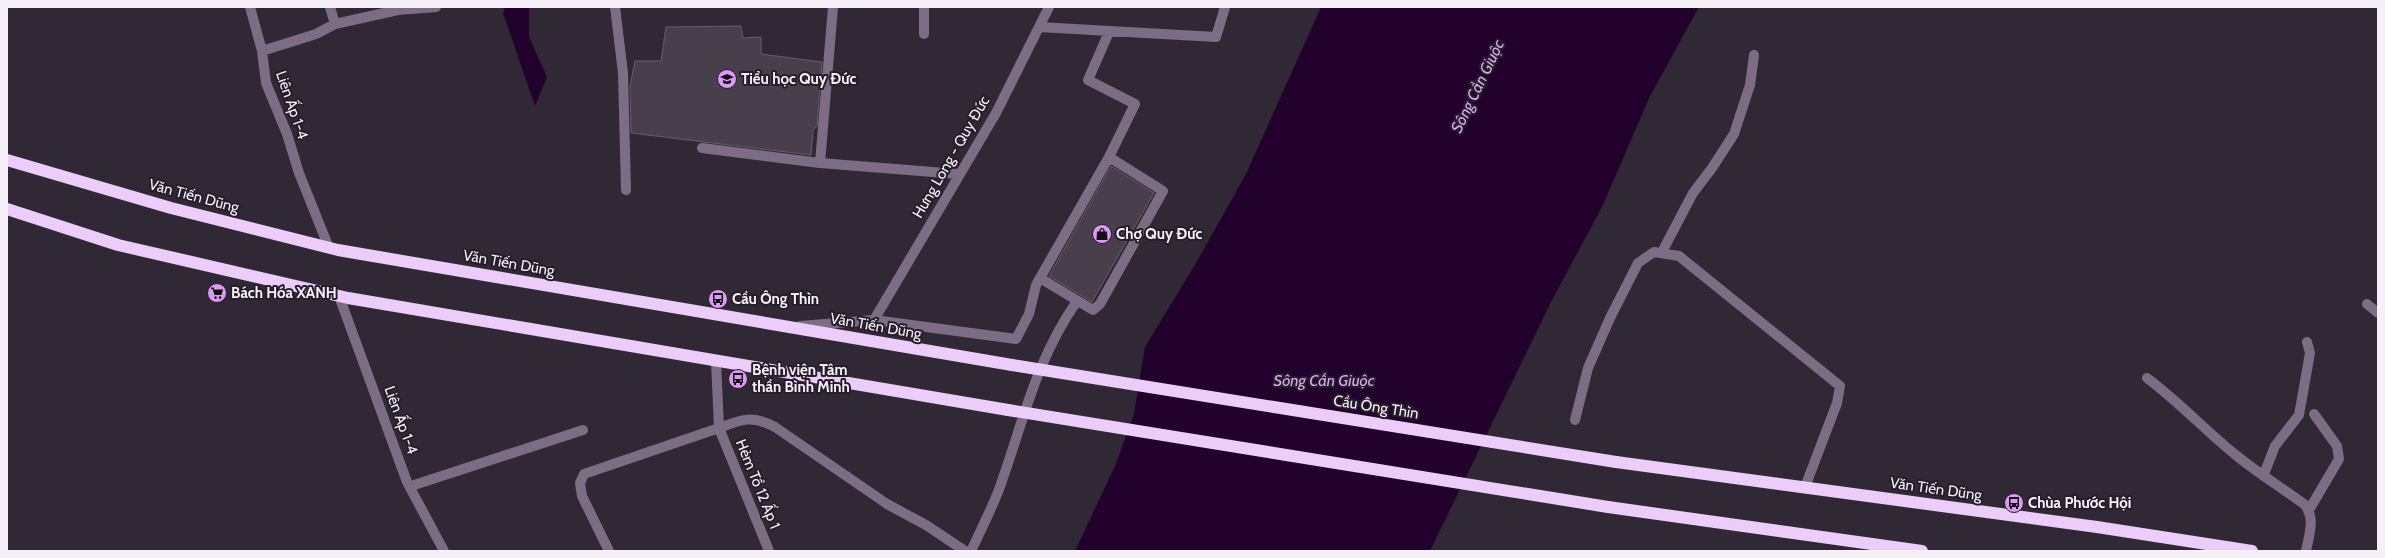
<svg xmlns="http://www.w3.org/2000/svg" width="2385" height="558" font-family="Cabin,sans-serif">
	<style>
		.water { fill: #22022d }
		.building { fill: #483e4c; stroke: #675c6c }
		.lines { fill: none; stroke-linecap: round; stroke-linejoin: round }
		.minor { stroke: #7d6d84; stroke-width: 10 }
		.highway { stroke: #ecccf9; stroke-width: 12 }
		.highway-bridge { stroke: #ecccf9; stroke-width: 12 }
		.labels { text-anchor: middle; stroke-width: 4; stroke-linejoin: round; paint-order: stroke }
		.poi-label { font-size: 15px; font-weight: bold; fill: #f6f0f9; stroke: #271e2b; text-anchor: start }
		.street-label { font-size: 15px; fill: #f6f0f9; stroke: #271e2b }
		.water-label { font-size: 16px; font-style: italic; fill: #dda8f3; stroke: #271e2b }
	</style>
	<rect width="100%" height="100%" fill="#312835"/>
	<path class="water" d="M505,7H529V37L547,77L535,106L503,13Z
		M1321,7H1699L1650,96L1602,207L1551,302L1430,551H1075L1115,466L1134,414L1145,347L1196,263L1246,174Z"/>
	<path class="building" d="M741,26L743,38L761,37V54L822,62L817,126L813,130L811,155L631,133L630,86L635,61H661L666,27Z
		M1111,166L1154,193L1092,302L1049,276Z"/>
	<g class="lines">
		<path class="minor" d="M250,7L262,51
			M330,7L335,24
			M615,7L623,73L626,190
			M1039,27L1216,37L1225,7
			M924,34V7
			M702,148L820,163L958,174
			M820,163L833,7
			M329,248L299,173L287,134L266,83L262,51L316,34L335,24L398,10L436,7
			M1662,252L1693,193L1712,168L1734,134L1750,85L1754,55
			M1040,278L1093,310L1100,304L1163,191L1109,157
			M339,296L407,482L444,551
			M2367,304L2378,313
			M874,320L996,113L1049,7
			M800,326L874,320L1016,339L1029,314L1036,285L1109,157L1135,104L1088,80L1109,32
			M2147,378C2179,402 2206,431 2237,456C2258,473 2282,488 2304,504C2316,518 2309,535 2306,551
			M1575,420L1588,368L1610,318L1638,263L1654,252L1679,256L1840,386L1837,403L1805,487
			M2264,474L2275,446L2299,415L2310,353L2307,342
			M411,486L583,430
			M2309,510L2339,459L2337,446L2314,414
			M609,551L582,496L580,483L584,474L719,428L716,361
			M769,551L719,428C742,419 753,415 775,427L887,504L926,525L965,551
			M971,551C980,532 990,512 998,492C1023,424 1034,363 1077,301"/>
		<path class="highway" d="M7,160L171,208L338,250L1012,365
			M7,209L118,245L348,298L1008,410
			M1616,462L2097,527L2252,551
			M1608,507L1922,551"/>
		<path class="highway-bridge" d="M1012,365L1616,462
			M1008,410L1608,507"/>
	</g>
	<defs>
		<g id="school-disc" transform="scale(1)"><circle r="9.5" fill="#db99f5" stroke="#271e2b"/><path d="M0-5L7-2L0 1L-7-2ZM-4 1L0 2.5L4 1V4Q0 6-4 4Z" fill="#111"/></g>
		<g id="shop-disc" transform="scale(1)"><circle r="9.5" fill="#db99f5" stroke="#271e2b"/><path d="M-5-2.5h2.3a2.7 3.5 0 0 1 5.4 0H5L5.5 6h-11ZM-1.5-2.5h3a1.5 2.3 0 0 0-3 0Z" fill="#111"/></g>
		<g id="supermarket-disc" transform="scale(1)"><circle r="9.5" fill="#db99f5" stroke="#271e2b"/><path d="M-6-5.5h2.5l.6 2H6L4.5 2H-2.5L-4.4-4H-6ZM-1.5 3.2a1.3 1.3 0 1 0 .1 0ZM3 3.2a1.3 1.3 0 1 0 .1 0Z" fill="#111"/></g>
		<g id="bus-disc" transform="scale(1)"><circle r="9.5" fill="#db99f5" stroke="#271e2b"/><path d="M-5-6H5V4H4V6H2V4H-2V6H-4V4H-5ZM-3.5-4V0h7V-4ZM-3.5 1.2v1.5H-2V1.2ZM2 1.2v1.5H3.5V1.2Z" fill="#111"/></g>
	</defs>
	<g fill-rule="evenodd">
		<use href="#school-disc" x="727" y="79"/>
		<use href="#shop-disc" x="1102" y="234"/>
		<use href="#supermarket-disc" x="217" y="293"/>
		<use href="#bus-disc" x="718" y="299"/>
		<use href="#bus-disc" x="738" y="379"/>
		<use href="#bus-disc" x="2014" y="503"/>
	</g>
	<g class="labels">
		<g class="poi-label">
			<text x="741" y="84">Tiểu học Quy Đức</text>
			<text x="1116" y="239">Chợ Quy Đức</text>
			<text x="231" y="298">Bách Hóa XANH</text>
			<text x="732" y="304">Cầu Ông Thìn</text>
			<text x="752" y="375">Bệnh viện Tâm<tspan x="752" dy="17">thần Bình Minh</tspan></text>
			<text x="2028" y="508">Chùa Phước Hội</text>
		</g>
		<g class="street-label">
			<text transform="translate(292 105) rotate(71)" y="5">Liên Ấp 1-4</text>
			<text transform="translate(951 157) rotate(-60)" y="5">Hưng Long - Quy Đức</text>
			<text transform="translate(194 196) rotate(15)" y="5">Văn Tiến Dũng</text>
			<text transform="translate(509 263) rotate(10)" y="5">Văn Tiến Dũng</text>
			<text transform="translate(876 326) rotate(10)" y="5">Văn Tiến Dũng</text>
			<text transform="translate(1376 407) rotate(9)" y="5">Cầu Ông Thìn</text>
			<text transform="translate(401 420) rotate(70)" y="5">Liên Ấp 1-4</text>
			<text transform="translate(758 484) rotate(68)" y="5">Hẻm Tổ 12 Ấp 1</text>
			<text transform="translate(1936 489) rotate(8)" y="5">Văn Tiến Dũng</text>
		</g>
		<g class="water-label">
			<text transform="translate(1477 86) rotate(-64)" y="6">Sông Cần Giuộc</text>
			<text x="1324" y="386">Sông Cần Giuộc</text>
		</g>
	</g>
	<rect width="2385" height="558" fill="none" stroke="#f6f0f9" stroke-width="16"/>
</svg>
